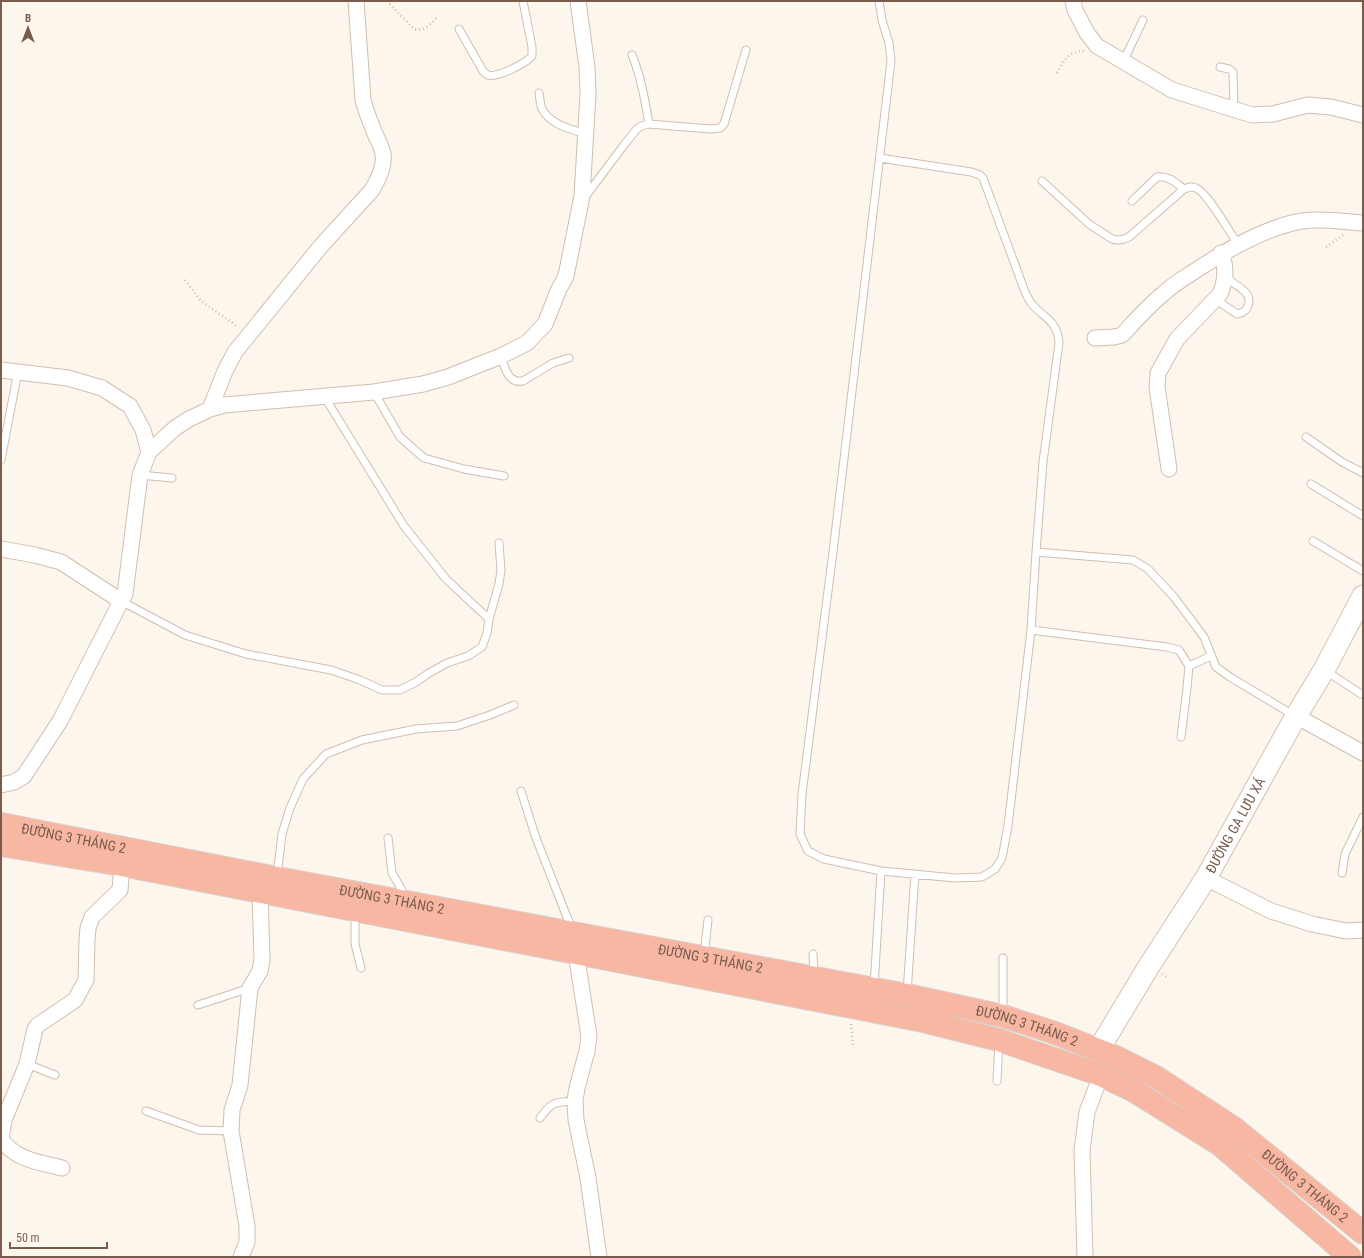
<svg xmlns="http://www.w3.org/2000/svg" width="1364" height="1258" font-family="'Roboto Condensed',sans-serif">
  <style>
    .lines { fill: none; stroke-linecap: round; stroke-linejoin: round }
    .lane-casing { stroke: #d1beb0; stroke-width: 9 }
    .street-casing { stroke: #d1beb0; stroke-width: 17 }
    .secondary-casing { stroke: #d6c0b0; stroke-width: 23 }
    .highway-casing { stroke: #dad1cd; stroke-width: 24 }
    .path { stroke: #d9b8a5; stroke-width: 2.5; stroke-dasharray: 1 3; stroke-linecap: butt }
    .lane { stroke: #fff; stroke-width: 7 }
    .street { stroke: #fff; stroke-width: 15 }
    .secondary { stroke: #fff; stroke-width: 21 }
    .highway { stroke: #f7b7a3; stroke-width: 22 }
    .labels { text-anchor: middle; dominant-baseline: central; stroke-width: 3; stroke-linejoin: round; paint-order: stroke }
    .street-label { font-size: 14px; fill: #7a5c4d; stroke: #fffaf3 }
  </style>
  <rect width="100%" height="100%" fill="#fdf6ec"/>
  <g class="lines">
    <defs>
      <path id="lane" d="M879,1L882,20L889,43L891,61L833,552L802,794L800,834L808,851L824,859L881,871L955,878L982,877L995,869L1002,858L1008,826L1031,630L1036,552L1133,560L1148,569L1174,597L1204,637L1216,667L1230,677L1295,716
        M459,29L483,71C485,73 486,74 488,75C498,78 526,63 532,56V47L523,1
        M632,55C641,77 645,100 649,124
        M1123,62L1143,20
        M1220,67L1229,69L1233,72L1234,110
        M539,93C540,98 540,104 542,109C551,125 570,129 586,134
        M880,158L971,172L980,175L983,178L1025,292C1027,296 1029,300 1031,303C1044,319 1057,319 1059,343L1043,462L1036,552
        M1042,181L1089,224L1112,239C1118,241 1123,240 1129,237L1184,189C1189,187 1192,186 1196,188C1207,192 1230,233 1238,244
        M585,197L624,145L636,130L641,126L649,124L710,129L720,128L724,124L746,50
        M1132,201L1157,177C1168,175 1176,183 1184,189
        M1215,299L1237,314C1250,312 1253,298 1243,290C1236,283 1231,285 1227,274
        M501,356C505,368 508,384 523,381L553,363L569,358
        M374,392L400,437L424,458L464,469L504,476
        M324,396L404,526L446,579L489,619
        M1306,437L1342,462L1363,473
        M1,460L18,371
        M140,475L172,478
        M1311,484L1363,516
        M1313,541L1363,571
        M121,601L185,635L246,654L331,670L360,680L382,690H400L416,682L429,673L447,663L468,656L482,647L487,633L489,619L499,584L501,570L499,543
        M1031,630L1167,647L1179,650L1189,666L1187,688L1181,737
        M1189,666L1211,656
        M1326,671L1361,694
        M521,791L536,838L572,930
        M388,838L392,873L406,897
        M1342,873L1345,854L1363,817
        M277,875L282,834L290,808L303,779L326,754L362,740L416,729L457,726L490,715L514,705
        M355,912V944L361,968
        M813,954L814,974
        M704,956L708,920
        M1003,958V1014
        M874,987L881,871
        M907,993L915,874
        M198,1005L250,988
        M27,1064L55,1075
        M997,1081L999,1042
        M146,1111L199,1130L231,1131
        M540,1118C552,1101 556,1102 575,1101"/>
      <path id="street" d="M1073,1L1075,10L1087,33L1097,46L1172,90L1252,115L1273,114L1308,105L1331,107L1363,115
        M1095,338L1114,337L1122,335C1135,321 1148,306 1163,294C1172,285 1184,278 1195,271C1225,251 1266,227 1302,221C1322,218 1343,222 1363,223
        M1,370L68,378L102,388L130,406L143,430L149,452
        M210,409L225,371L235,352L321,246L372,190C378,180 385,166 383,154C382,148 379,142 376,136C371,124 366,112 363,100L356,1
        M1169,469L1157,387L1158,373L1177,339L1220,294C1226,280 1227,267 1221,253
        M1,549L35,555L61,562L121,601
        M1296,716L1363,753
        M1,785L14,782L24,776L60,721L117,609L125,594L140,475L149,452L175,428L189,419L210,409L224,405L374,392L423,384L448,377L501,356L527,343L545,324L559,289L566,276L582,196L588,94L587,67L578,1
        M1206,878L1271,911L1312,924L1346,931L1363,930
        M576,953L589,1036L587,1051L577,1088L575,1101L576,1120L588,1178L599,1257
        M62,1168C39,1162 15,1160 1,1139L4,1120L27,1064L35,1029L38,1025L75,1000L86,980L87,940L88,928L92,917L120,890L122,865
        M241,1257L247,1242V1226L231,1131L232,1110L240,1085L250,988L260,971L262,960L260,892
        M1085,1257L1082,1150L1087,1112L1101,1075"/>
      <g id="secondary">
        <path id="s1" d="M1099,1049L1149,966L1206,878L1296,716L1324,670L1363,596"/>
      </g>
      <g id="highway">
        <path id="s2" d="M1,824L277,878L907,995L1003,1016L1055,1033L1116,1057L1156,1077L1234,1128L1363,1233"/>
        <path d="M1,845L122,865L576,953L923,1021L999,1040L1101,1075L1134,1091L1219,1144L1350,1257"/>
      </g>
    </defs>
    <use href="#lane" class="lane-casing"/>
    <use href="#street" class="street-casing"/>
    <use href="#secondary" class="secondary-casing"/>
    <use href="#highway" class="highway-casing"/>
    <path class="path" d="M387,1L414,29C424,32 430,24 438,17
      M1057,73C1064,61 1068,51 1084,51
      M1326,247L1343,235
      M185,280L201,301L238,327
      M1162,974L1167,977
      M851,1024L853,1045"/>
    <use href="#lane" class="lane"/>
    <use href="#street" class="street"/>
    <use href="#secondary" class="secondary"/>
    <use href="#highway" class="highway"/>
  </g>
  <g class="labels">
    <g class="street-label">
      <text stroke="none"><textPath href="#s1" startOffset="262">ĐƯỜNG GA LƯU XÁ</textPath></text>
      <text stroke="none"><textPath href="#s2" startOffset="74">ĐƯỜNG 3 THÁNG 2</textPath></text>
      <text stroke="none"><textPath href="#s2" startOffset="398">ĐƯỜNG 3 THÁNG 2</textPath></text>
      <text stroke="none"><textPath href="#s2" startOffset="722">ĐƯỜNG 3 THÁNG 2</textPath></text>
      <text stroke="none"><textPath href="#s2" startOffset="1046">ĐƯỜNG 3 THÁNG 2</textPath></text>
      <text stroke="none"><textPath href="#s2" startOffset="1370">ĐƯỜNG 3 THÁNG 2</textPath></text>
    </g>
  </g>
  <rect width="1364" height="1258" fill="none" stroke="#7a5c4d" stroke-width="4"/>
  <g transform="translate(28 28)" stroke="#fffaf3" stroke-width="3" paint-order="stroke">
  <path d="M0-3L7 15L0 10L-7 15Z" fill="#7a5c4d"/>
  <text y="-6" font-size="11" font-weight="bold" text-anchor="middle" fill="#7a5c4d">B</text>
  </g>
  <path d="M10 1242v6h97v-6" fill="none" stroke="#7a5c4d" stroke-width="2"/>
  <text x="16" y="1242" font-size="12" fill="#7a5c4d" stroke="#fffaf3" stroke-width="3" paint-order="stroke">50 m</text>
</svg>
